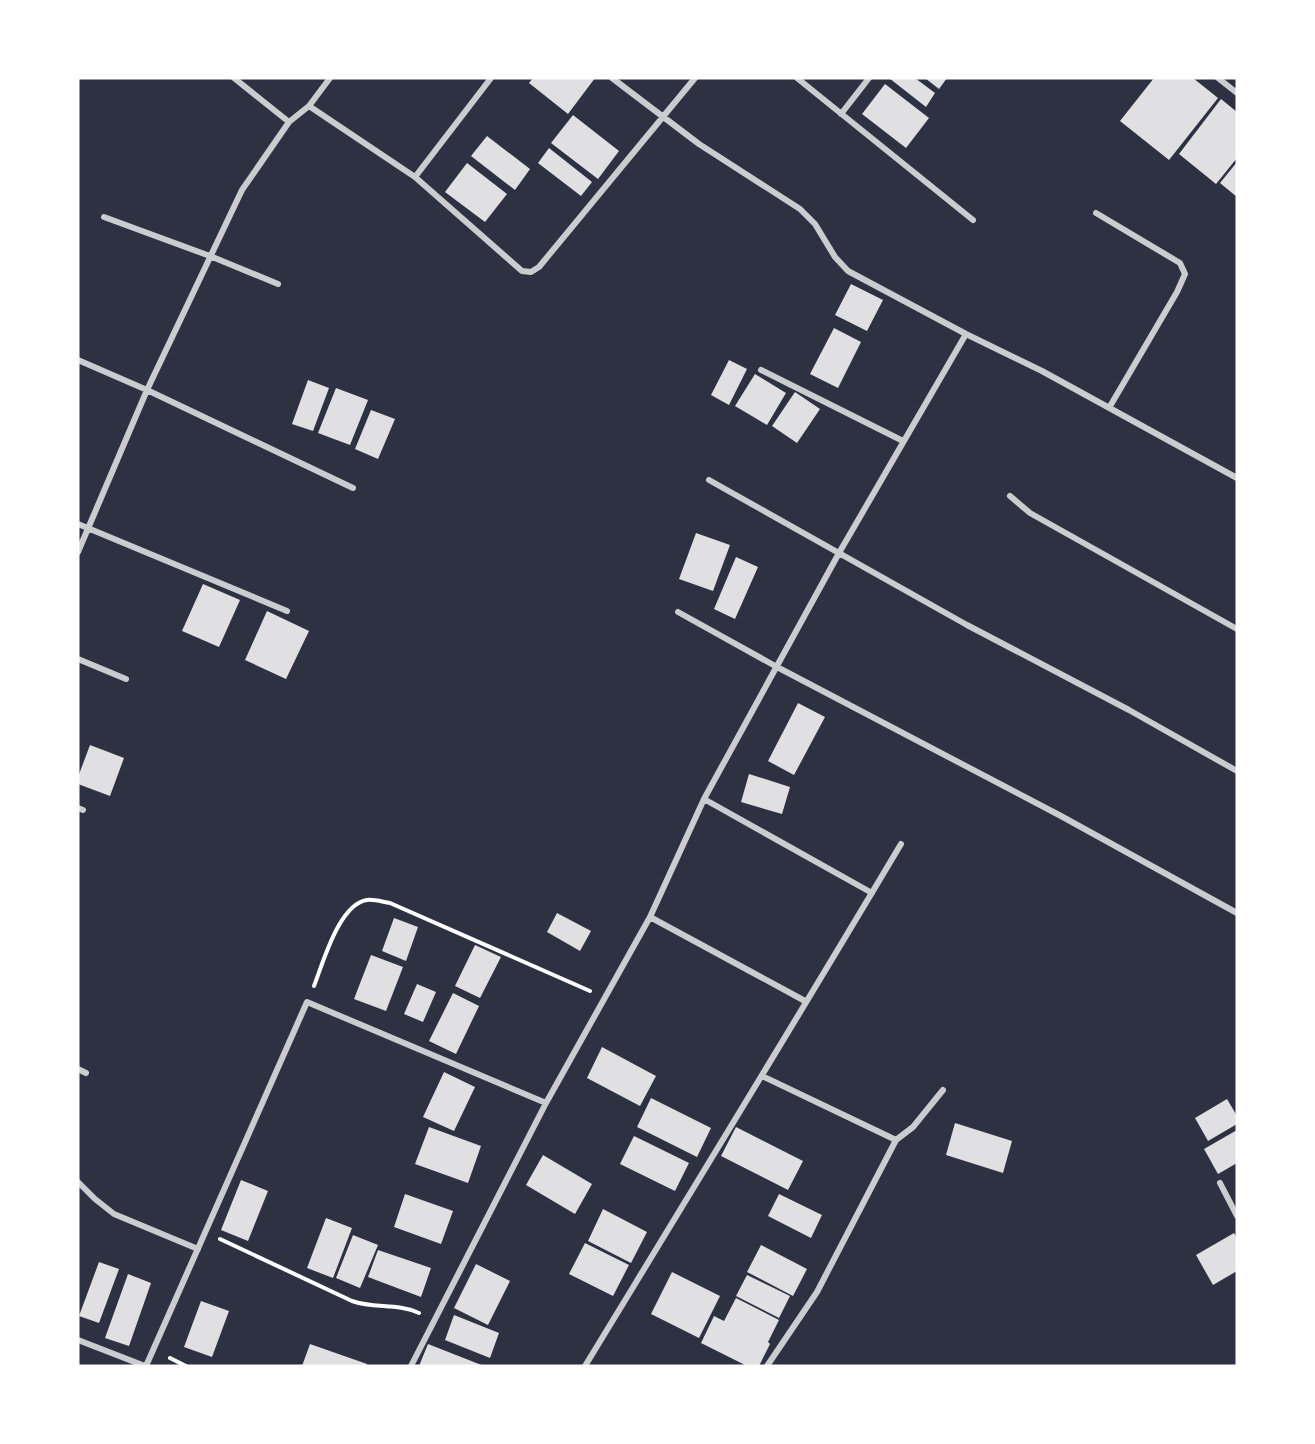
<svg xmlns="http://www.w3.org/2000/svg" width="1315" height="1444" font-family="Bitter,serif">
  <style>
    .building { fill: #e0e0e3 }
    .lines { fill: none; stroke-linecap: round; stroke-linejoin: round }
    .path { stroke: #fff; stroke-width: 4 }
    .minor { stroke: #caccd0; stroke-width: 6 }
  </style>
  <rect width="100%" height="100%" fill="#2d3142"/>
  <path class="building" d="M533,78H595L568,114L529,83Z
    M889,78H915L935,93L926,107Z
    M925,78H947L939,89Z
    M1154,78H1193L1218,98L1169,160L1120,121Z
    M885,84L929,118L906,148L862,114Z
    M1221,99L1237,112V158L1216,184L1179,154Z
    M573,115L619,151L598,179L551,143Z
    M487,136L530,169L515,190L471,156Z
    M549,148L592,182L581,196L538,163Z
    M1237,162V197L1220,183Z
    M467,163L507,194L485,222L445,192Z
    M851,284L883,300L867,331L835,315Z
    M834,328L861,342L838,388L810,374Z
    M729,360L747,369L729,405L711,395Z
    M755,374L786,393L767,425L735,406Z
    M308,380L329,388L313,431L292,424Z
    M336,388L368,400L350,445L318,433Z
    M795,392L820,409L797,443L772,426Z
    M371,410L395,419L378,459L355,449Z
    M696,533L730,545L713,591L679,579Z
    M736,557L758,567L735,619L714,609Z
    M203,584L240,600L219,647L182,631Z
    M267,611L309,631L286,679L245,660Z
    M798,703L825,717L794,775L768,761Z
    M90,745L124,758L110,796L78,784V777Z
    M749,774L790,787L782,814L741,802Z
    M557,913L591,931L580,951L547,932Z
    M394,918L418,927L406,961L382,951Z
    M475,945L501,957L480,998L455,986Z
    M371,955L403,967L386,1011L354,999Z
    M417,984L436,992L423,1022L404,1014Z
    M453,993L479,1006L456,1054L429,1041Z
    M602,1047L656,1076L640,1106L587,1078Z
    M444,1072L475,1087L454,1131L423,1117Z
    M651,1098L711,1128L697,1157L637,1127Z
    M1227,1099L1237,1116V1124L1208,1141L1195,1118Z
    M955,1123L1012,1141L1003,1173L946,1155Z
    M429,1127L481,1146L468,1183L415,1164Z
    M736,1127L803,1161L788,1190L721,1156Z
    M1237,1130V1163L1218,1174L1204,1149Z
    M634,1136L689,1163L675,1191L620,1164Z
    M543,1155L592,1184L575,1214L526,1185Z
    M241,1180L268,1191L248,1241L221,1230Z
    M405,1194L453,1211L441,1244L394,1227Z
    M779,1194L822,1215L811,1238L768,1216Z
    M603,1209L647,1232L631,1263L588,1241Z
    M326,1218L352,1228L333,1278L307,1268Z
    M1234,1233L1237,1238V1271L1213,1285L1196,1255Z
    M353,1235L378,1245L360,1288L336,1278Z
    M585,1243L629,1265L613,1296L569,1274Z
    M761,1245L807,1269L793,1296L747,1272Z
    M378,1250L431,1268L421,1297L368,1277Z
    M99,1262L119,1269L99,1323L79,1316Z
    M476,1264L510,1281L488,1325L454,1308Z
    M672,1272L720,1296L699,1338L651,1314Z
    M128,1274L151,1283L129,1346L105,1338Z
    M747,1275L790,1296L779,1318L736,1296Z
    M736,1298L779,1320L768,1342L770,1344L759,1366H747L701,1343L714,1316L724,1321Z
    M201,1301L229,1311L212,1357L184,1347Z
    M454,1315L499,1333L490,1358L445,1340Z
    M310,1344L367,1364L366,1366H302Z
    M428,1344L484,1366H419Z"/>
  <g class="lines">
    <path class="path" d="M314,986C323,963 339,904 367,900C374,899 383,902 390,903L590,991
      M220,1239L352,1301C374,1309 397,1303 419,1313
      M170,1358L186,1366"/>
    <path class="minor" d="M234,78L289,122
      M612,78L699,144L800,209L815,224L835,257L848,271L966,334L1042,371L1237,478
      M797,78L973,220
      M1218,78L1237,93
      M309,106L415,177L491,78
      M841,114L869,78
      M415,177L522,271L531,272L539,267L695,78
      M1096,213L1180,263L1185,274L1177,292L1109,408
      M104,217L210,256L278,284
      M78,360L147,390L353,488
      M761,370L903,441
      M709,480L967,625L1129,710L1237,771
      M1010,496L1030,513L1237,629
      M78,524L287,611
      M78,552L147,390L242,190L289,122L309,106L330,78
      M678,612L777,667L1061,816L1237,913
      M78,659L126,679
      M704,799L872,893
      M78,808L83,810
      M650,917L805,1001
      M78,1069L86,1073
      M762,1076L896,1140L913,1127L943,1090
      M78,1182L95,1199L114,1214L198,1249
      M1220,1183L1237,1216
      M78,1340L145,1366
      M146,1366L307,1002L546,1103
      M411,1366L546,1103L650,917L704,799L839,553L966,334
      M585,1366C691,1192 797,1019 901,844
      M767,1366L817,1292L896,1140"/>
  </g>
  <rect width="1315" height="1444" fill="none" stroke="#ffffff" stroke-width="159"/>
</svg>
